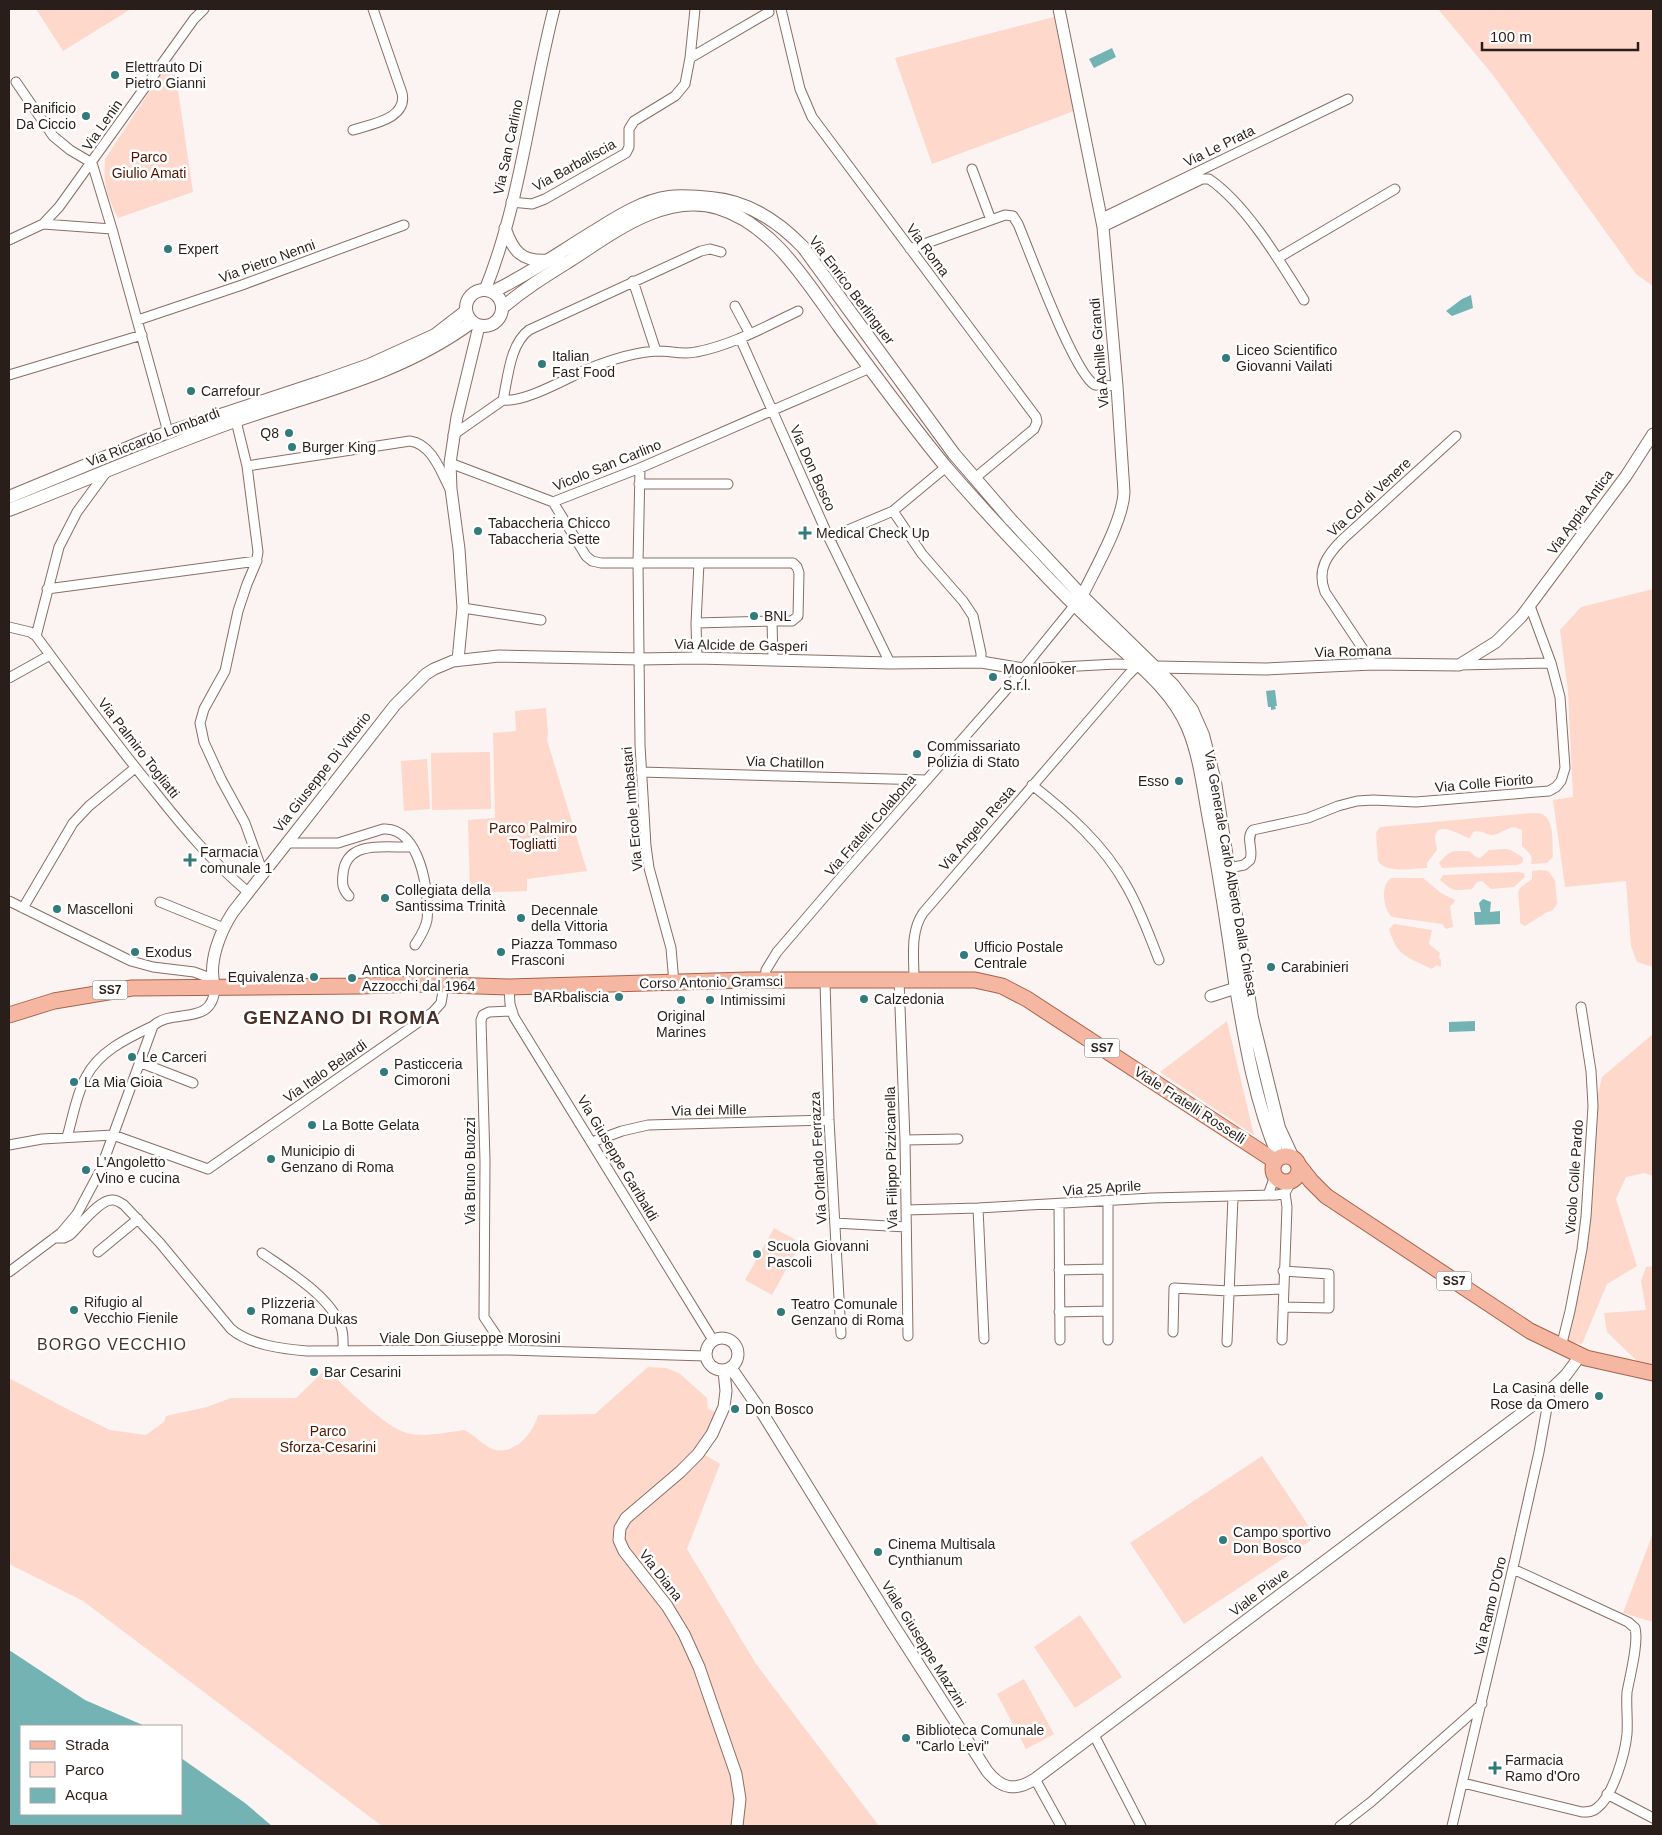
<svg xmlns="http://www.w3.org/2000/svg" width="1662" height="1835" font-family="Arial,sans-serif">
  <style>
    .green { fill: #fdd8cb }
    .water { fill: #74b3b3 }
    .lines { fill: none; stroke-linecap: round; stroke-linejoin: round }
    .minor-casing { stroke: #8a6e64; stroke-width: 11 }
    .tertiary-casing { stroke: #8a6e64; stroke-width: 13 }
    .secondary-casing { stroke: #8a6e64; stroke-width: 14 }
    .primary-casing { stroke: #a96249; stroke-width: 17 }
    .minor { stroke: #fff; stroke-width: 9 }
    .tertiary { stroke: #fff; stroke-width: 11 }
    .secondary { stroke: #fff; stroke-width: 12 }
    .primary { stroke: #f5b7a1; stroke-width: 15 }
    .poi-dot { fill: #317b7b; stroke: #fff; stroke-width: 2 }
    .labels { text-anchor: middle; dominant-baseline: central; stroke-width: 5; stroke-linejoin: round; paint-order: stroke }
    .shield { fill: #fff; stroke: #69625f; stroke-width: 1 }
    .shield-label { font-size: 12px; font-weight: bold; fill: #291e1a }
    .poi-label { font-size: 14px; fill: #291e1a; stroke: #fff; text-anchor: start }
    .street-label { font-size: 14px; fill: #291e1a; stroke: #fff }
    .park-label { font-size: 14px; fill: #4f1400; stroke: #fff }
    .quarter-label { font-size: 16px; letter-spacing: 1px; fill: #4a3128; stroke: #fff }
    .district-label { font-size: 19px; font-weight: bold; letter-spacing: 1px; fill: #4a3128; stroke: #fff }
  </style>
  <rect width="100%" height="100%" fill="#fbf4f2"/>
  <path class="green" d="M36,9H131L63,51Z
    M1438,9H1653V286L1636,274L1493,75Z
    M1054,17L1074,111L932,164L895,58Z
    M173,56L193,192L118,218C107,196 103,184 105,159Z
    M1653,589V967L1637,962L1631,946L1626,881L1565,887L1553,800L1573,797L1568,691L1560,630L1581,607Z
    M546,708L548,734L547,740L587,871L527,879V891L470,893L468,820L495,818L493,733L516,731L515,711Z
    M490,752L491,809L432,810L431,753Z
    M427,759L430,809L404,811L401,761Z
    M1531,813C1534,813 1539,813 1542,814C1555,820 1552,844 1553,856L1552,858L1547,863L1531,864C1534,855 1528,852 1522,846V830L1514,827C1507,828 1501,833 1494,835C1486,836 1483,829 1473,832L1470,838H1468C1459,834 1436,820 1435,838C1435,842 1437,846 1437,850L1427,863V868C1413,868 1386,874 1378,861L1376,833L1380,827Z
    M1506,849L1511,850L1522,857L1523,859L1522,863L1517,865L1442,868L1439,863C1451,850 1450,851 1469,851L1476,857L1480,858L1489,850Z
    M1541,870L1548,871L1555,880L1557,904L1552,911L1547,912L1525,926L1520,923C1521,916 1517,892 1519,890C1521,886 1528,882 1532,879V871Z
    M1518,872L1524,873L1525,877L1514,887L1491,889L1482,881L1477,882L1472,889C1453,891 1454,892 1440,880L1443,875Z
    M1391,878H1423L1441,893L1455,900L1453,904L1450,906L1453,927L1446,929L1442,924L1392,917C1383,908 1380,886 1391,878Z
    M1394,924L1432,930L1429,944L1440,953L1439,957L1441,960V967L1436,965L1432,969C1408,957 1397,957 1389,929Z
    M1227,1021L1254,1135L1160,1072Z
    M1653,1034V1176L1644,1173L1626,1177L1616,1199L1637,1266L1607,1284L1582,1344L1566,1342L1582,1280L1592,1204L1598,1094L1602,1077Z
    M774,1228L801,1243L772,1295L745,1280Z
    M1653,1266V1366L1637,1361L1607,1332L1604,1313L1646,1310L1641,1281L1646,1267Z
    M648,1367L666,1368L679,1373L707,1398L708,1409L716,1412L712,1424L696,1449L720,1464L687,1549L756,1664L879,1826H382L83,1601L9,1564V1378L71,1411L110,1430L146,1435L164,1422L166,1416L207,1407L231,1398H296L326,1369C345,1386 384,1427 407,1433C424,1438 447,1432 464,1430C474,1435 481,1443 490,1448C513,1458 533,1434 538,1415L595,1414Z
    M1262,1456L1316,1537L1184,1624L1130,1543Z
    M1653,1533V1622L1623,1613Z
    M1080,1615L1122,1677L1075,1708L1034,1647Z
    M1024,1679L1054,1734L1026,1749L997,1694Z"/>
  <path class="water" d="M1112,48L1116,57L1094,68L1089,59Z
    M1471,295L1473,308L1452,316L1446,311L1462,299Z
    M1275,690L1277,706H1275L1276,709L1271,710V707H1268L1266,691Z
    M1483,899L1491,902L1490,912L1500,911V924L1475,925L1474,912H1481L1479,903Z
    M1475,1021V1031L1449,1032V1022Z
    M9,1650L85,1700L145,1726H21V1814H181V1758L245,1803L272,1826H9Z"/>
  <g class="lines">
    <defs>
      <path id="minor" d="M781,9L800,89L812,117L1036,417L1037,422L1034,429L975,478
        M690,58L769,12
        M16,82L53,136L70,150L92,163L112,229
        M353,130C371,124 408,119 402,93L373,9
        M972,169L991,220
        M511,202L532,204L545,199L626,153L629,147V129L634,121L675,96L685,84L690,58L695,9
        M1102,218L1348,99
        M43,224L112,229L168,432
        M1103,227L1202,179H1209C1246,204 1281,263 1304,300
        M9,240L43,224L59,207L194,19L204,9
        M910,249L1005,215L1013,216L1018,224C1030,252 1074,374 1095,385L1117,386
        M1278,258L1395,189
        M633,281L656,351
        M735,306L750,334
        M138,320L242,285L404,225
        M740,338L829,538L890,663
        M9,375L142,335
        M503,400C525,403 567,378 588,369C610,360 634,352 658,351C671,351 683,355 696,352C730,346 767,326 798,311
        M503,400C508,377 510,344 529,330L701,251L710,249L721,252
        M236,421L247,466L258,552L256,563L247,584L238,611L225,671L204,709L200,723L204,742L221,779L245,823L263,873
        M453,435L503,400
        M450,463L553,502L640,468L870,368
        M247,466L410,441C432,444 441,472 450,489
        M640,468L638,563L640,745L646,846L649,868L671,948L674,983
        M639,484H728
        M553,502L586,556L592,561L601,563H793L797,567L799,573L798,616L792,621H772
        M893,511L922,554L963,601L973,616L981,653V662
        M829,538L893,511L946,467
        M47,589L257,561
        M1530,606L1551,663
        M463,608L541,620
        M696,623L699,563
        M9,627L30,632L36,636C74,687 112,739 152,788C182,826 211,861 248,892
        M36,636L59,547L77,512L107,471
        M697,658L696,623L772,621L773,660
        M1373,664L1325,592C1316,569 1328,554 1343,539L1456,436
        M1023,669L1116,664L1141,665
        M9,678L50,655
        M641,772L927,780
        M1032,785C1068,813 1104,845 1126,885C1140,909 1149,935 1159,960
        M286,843H338L383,829C420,826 430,894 427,920C425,930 420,937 415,945
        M1229,868L1244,865L1250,860C1254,850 1245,838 1253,830L1308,818L1338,806L1357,801L1373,800L1416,802L1549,791L1556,787L1561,781L1565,768L1560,697L1551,663L1459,665
        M349,896C342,889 342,883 343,874C346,839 386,848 411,847
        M9,901L131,961L153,967L194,972L213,979
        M160,902L224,928
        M23,908L73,823L89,806L135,768
        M914,979C914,957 910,932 923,913L1128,675L1138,665
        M765,980L766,970L777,952L844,874L1005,691L1074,606
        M899,980L905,1140L908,1336
        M825,981L829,1120L841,1334
        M509,987L510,1004L514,1017L713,1340
        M139,1062L193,1083
        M67,1137C73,1117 76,1095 86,1077C99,1051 128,1038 153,1026
        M905,1140L958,1139
        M592,1142L622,1131L648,1125L829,1120
        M9,1145L42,1139L113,1135L208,1169L433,1012L441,1003L444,985
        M1268,1195L1275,1176
        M1059,1204L1060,1340
        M978,1208L984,1339
        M906,1210L978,1208L1152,1198L1277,1195L1285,1193L1292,1180
        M835,1223L906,1227
        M54,1238H64L70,1235C79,1227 100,1198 113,1200C117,1200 121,1203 124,1205L160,1243L231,1329C250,1345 283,1349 307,1351L506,1350L705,1356
        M98,1252L138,1219
        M262,1253C288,1271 331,1297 341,1327C344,1335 343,1343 343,1351
        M1059,1270L1108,1269
        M9,1272L61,1233L77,1214L100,1171L153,1026C173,1007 213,1028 215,987
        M1283,1307L1329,1308V1274L1283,1271
        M1059,1312L1108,1311
        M1173,1332L1174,1288L1229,1291L1283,1289
        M1108,1340V1201
        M1282,1340L1287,1207L1285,1193
        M1227,1342L1233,1197
        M1561,1347L1570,1311L1582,1249L1586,1217L1593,1106L1591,1071L1581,1007
        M506,1350L484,1317L485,1161L481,1020L483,1015L489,1012L512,1011
        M1094,1735L1141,1826
        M1035,1779L1061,1826
        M1463,1783L1582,1812C1588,1812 1593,1812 1597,1808C1613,1796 1625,1754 1627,1734C1628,1720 1626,1706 1627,1692C1630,1676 1639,1642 1635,1628L1628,1622L1513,1569
        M1607,1794L1653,1818
        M1340,1826L1371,1802L1482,1704
        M1452,1826L1515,1559L1539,1452L1550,1391"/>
      <path id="tertiary" d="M1059,9L1103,227L1117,386L1124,492C1123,521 1095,569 1082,596L1077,603
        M505,228C513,251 521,262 548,260
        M485,290C521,201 530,102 554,9
        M458,660L463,608L459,549L451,489L450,463L457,417L479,326
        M1155,667L1266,669L1373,664L1459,665L1496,642L1521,617L1626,476L1653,434
        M215,987C207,964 220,932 233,912L395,705L426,674L434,669L453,661L499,656L640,659L697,658L890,663L981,662L1023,669
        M1211,996L1236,988
        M706 1354a16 16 0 1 1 32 0a16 16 0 1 1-32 0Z
        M731,1368L761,1411L892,1623L987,1771C1002,1790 1016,1791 1035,1779L1542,1398L1566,1375L1580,1356
        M724,1371L726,1391L724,1407L712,1434L698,1454L680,1472L626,1518L620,1528L619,1540L624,1551L667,1606L684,1634L699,1667L736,1774L740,1799L737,1826"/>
      <path id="secondary" d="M466 308a18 18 0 1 1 36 0a18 18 0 1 1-36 0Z
        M492,292C528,275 560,252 593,232C617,217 641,201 669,197C683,195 697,197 711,198C747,201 778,221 803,247L954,454L1011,520L1082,596L1173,685L1192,710L1203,735L1215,782L1252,1018L1279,1128L1292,1156
        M502,308C524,289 547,275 571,260C613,233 665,192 718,208C774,225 807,283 840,328C875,375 909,422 946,467C974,499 1002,530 1031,560C1055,586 1079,610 1105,634C1135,662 1172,689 1188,728C1201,759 1204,796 1211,830C1220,880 1228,931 1235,982C1245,1041 1255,1102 1279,1158
        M9,497L154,437L321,382L369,365L435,335L466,311
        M9,510C84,481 159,448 235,421C318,392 400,375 472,322"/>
      <path id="primary" d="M9,1015L54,1001L132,988L361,986L416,984L509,987L748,980H975L1002,986L1027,999L1275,1161
        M1273 1169a13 13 0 1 1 26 0a13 13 0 1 1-26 0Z
        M1300,1167L1311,1181L1326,1196L1530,1331L1586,1358L1653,1373"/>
    </defs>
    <use href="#minor" class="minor-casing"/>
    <use href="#tertiary" class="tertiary-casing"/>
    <use href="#secondary" class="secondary-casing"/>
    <use href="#primary" class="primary-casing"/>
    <use href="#minor" class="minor"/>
    <use href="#tertiary" class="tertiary"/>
    <use href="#secondary" class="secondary"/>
    <use href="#primary" class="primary"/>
  </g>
  <g class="poi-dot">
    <circle cx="115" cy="75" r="5"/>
    <circle cx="86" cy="116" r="5"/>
    <circle cx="168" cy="249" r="5"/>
    <circle cx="1226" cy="358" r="5"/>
    <circle cx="542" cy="364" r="5"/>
    <circle cx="191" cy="391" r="5"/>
    <circle cx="289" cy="433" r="5"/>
    <circle cx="292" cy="447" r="5"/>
    <circle cx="478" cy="531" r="5"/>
    <path d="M802.5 525.5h5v5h5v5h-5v5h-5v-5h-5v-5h5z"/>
    <circle cx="754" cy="616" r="5"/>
    <circle cx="993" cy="677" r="5"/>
    <circle cx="917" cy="754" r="5"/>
    <circle cx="1179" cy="781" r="5"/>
    <path d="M187.5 852.5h5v5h5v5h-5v5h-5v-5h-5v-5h5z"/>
    <circle cx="385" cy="898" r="5"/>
    <circle cx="57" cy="909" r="5"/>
    <circle cx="521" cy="918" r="5"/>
    <circle cx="135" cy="952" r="5"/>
    <circle cx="501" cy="952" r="5"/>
    <circle cx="964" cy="955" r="5"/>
    <circle cx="1271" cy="967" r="5"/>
    <circle cx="314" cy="977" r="5"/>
    <circle cx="352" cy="978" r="5"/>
    <circle cx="619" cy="997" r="5"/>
    <circle cx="864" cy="999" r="5"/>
    <circle cx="681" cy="1000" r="5"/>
    <circle cx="710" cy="1000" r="5"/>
    <circle cx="132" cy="1057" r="5"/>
    <circle cx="384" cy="1072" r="5"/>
    <circle cx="74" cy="1082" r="5"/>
    <circle cx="312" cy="1125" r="5"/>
    <circle cx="271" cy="1159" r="5"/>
    <circle cx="86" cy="1170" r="5"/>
    <circle cx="757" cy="1254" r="5"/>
    <circle cx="74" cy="1310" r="5"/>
    <circle cx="251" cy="1311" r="5"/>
    <circle cx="781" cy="1312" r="5"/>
    <circle cx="314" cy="1372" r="5"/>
    <circle cx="1599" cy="1396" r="5"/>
    <circle cx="735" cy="1409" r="5"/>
    <circle cx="1223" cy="1540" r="5"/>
    <circle cx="878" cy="1552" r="5"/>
    <circle cx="906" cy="1738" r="5"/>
    <path d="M1492.5 1760.5h5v5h5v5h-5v5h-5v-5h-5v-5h5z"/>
  </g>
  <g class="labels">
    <g class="shield">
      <rect x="92.5" y="980.5" width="35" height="19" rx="4"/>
      <rect x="1084.5" y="1038.5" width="35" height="19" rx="4"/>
      <rect x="1436.5" y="1271.5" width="35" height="19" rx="4"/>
    </g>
    <g class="shield-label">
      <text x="110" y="990">SS7</text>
      <text x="1102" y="1048">SS7</text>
      <text x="1454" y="1281">SS7</text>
    </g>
    <g class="poi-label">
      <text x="125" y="67">Elettrauto Di<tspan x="125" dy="16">Pietro Gianni</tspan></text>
      <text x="76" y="108" text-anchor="end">Panificio<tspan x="76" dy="16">Da Ciccio</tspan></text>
      <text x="178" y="249">Expert</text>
      <text x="1236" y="350">Liceo Scientifico<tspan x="1236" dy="16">Giovanni Vailati</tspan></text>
      <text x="552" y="356">Italian<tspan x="552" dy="16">Fast Food</tspan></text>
      <text x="201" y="391">Carrefour</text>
      <text x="279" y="433" text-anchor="end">Q8</text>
      <text x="302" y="447">Burger King</text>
      <text x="488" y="523">Tabaccheria Chicco<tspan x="488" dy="16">Tabaccheria Sette</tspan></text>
      <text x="816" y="533">Medical Check Up</text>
      <text x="764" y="616">BNL</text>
      <text x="1003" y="669">Moonlooker<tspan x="1003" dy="16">S.r.l.</tspan></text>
      <text x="927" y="746">Commissariato<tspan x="927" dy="16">Polizia di Stato</tspan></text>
      <text x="1169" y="781" text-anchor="end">Esso</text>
      <text x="200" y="852">Farmacia<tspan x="200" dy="16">comunale 1</tspan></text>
      <text x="395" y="890">Collegiata della<tspan x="395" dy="16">Santissima Trinità</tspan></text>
      <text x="67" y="909">Mascelloni</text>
      <text x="531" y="910">Decennale<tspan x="531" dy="16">della Vittoria</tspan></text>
      <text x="511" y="944">Piazza Tommaso<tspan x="511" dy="16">Frasconi</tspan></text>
      <text x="974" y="947">Ufficio Postale<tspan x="974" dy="16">Centrale</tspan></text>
      <text x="145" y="952">Exodus</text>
      <text x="1281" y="967">Carabinieri</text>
      <text x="362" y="970">Antica Norcineria<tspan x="362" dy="16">Azzocchi dal 1964</tspan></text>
      <text x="304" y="977" text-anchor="end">Equivalenza</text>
      <text x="609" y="997" text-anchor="end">BARbaliscia</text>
      <text x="874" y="999">Calzedonia</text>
      <text x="720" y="1000">Intimissimi</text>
      <text x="681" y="1016" text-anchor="middle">Original<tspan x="681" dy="16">Marines</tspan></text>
      <text x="142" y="1057">Le Carceri</text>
      <text x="394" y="1064">Pasticceria<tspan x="394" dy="16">Cimoroni</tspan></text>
      <text x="84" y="1082">La Mia Gioia</text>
      <text x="322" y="1125">La Botte Gelata</text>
      <text x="281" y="1151">Municipio di<tspan x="281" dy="16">Genzano di Roma</tspan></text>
      <text x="96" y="1162">L'Angoletto<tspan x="96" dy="16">Vino e cucina</tspan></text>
      <text x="767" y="1246">Scuola Giovanni<tspan x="767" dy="16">Pascoli</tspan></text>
      <text x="84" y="1302">Rifugio al<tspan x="84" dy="16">Vecchio Fienile</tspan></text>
      <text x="261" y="1303">PIizzeria<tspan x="261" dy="16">Romana Dukas</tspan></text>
      <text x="791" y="1304">Teatro Comunale<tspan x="791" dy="16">Genzano di Roma</tspan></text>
      <text x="324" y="1372">Bar Cesarini</text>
      <text x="1589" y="1388" text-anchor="end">La Casina delle<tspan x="1589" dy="16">Rose da Omero</tspan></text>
      <text x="745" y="1409">Don Bosco</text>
      <text x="1233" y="1532">Campo sportivo<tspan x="1233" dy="16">Don Bosco</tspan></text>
      <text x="888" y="1544">Cinema Multisala<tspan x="888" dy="16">Cynthianum</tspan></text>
      <text x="916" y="1730">Biblioteca Comunale<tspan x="916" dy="16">"Carlo Levi"</tspan></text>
      <text x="1505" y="1760">Farmacia<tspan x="1505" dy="16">Ramo d'Oro</tspan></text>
    </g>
    <g class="street-label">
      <text transform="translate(102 125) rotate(-55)">Via Lenin</text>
      <text transform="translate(1219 146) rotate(-26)">Via Le Prata</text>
      <text transform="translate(508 147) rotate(-78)">Via San Carlino</text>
      <text transform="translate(574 165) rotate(-29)">Via Barbaliscia</text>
      <text transform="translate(928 250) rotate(53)">Via Roma</text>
      <text transform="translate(267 261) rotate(-20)">Via Pietro Nenni</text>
      <text transform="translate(852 290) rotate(53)">Via Enrico Berlinguer</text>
      <text transform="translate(1099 353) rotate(-95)">Via Achille Grandi</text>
      <text transform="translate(153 437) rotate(-21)">Via Riccardo Lombardi</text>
      <text transform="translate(607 465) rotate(-22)">Vicolo San Carlino</text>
      <text transform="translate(813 468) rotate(66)">Via Don Bosco</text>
      <text transform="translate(1369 497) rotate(-43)">Via Col di Venere</text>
      <text transform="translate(1580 512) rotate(-54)">Via Appia Antica</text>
      <text transform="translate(741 645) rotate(1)">Via Alcide de Gasperi</text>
      <text transform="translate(1353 651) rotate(-2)">Via Romana</text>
      <text transform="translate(139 748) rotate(52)">Via Palmiro Togliatti</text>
      <text transform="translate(785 762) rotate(2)">Via Chatillon</text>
      <text transform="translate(322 772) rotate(-52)">Via Giuseppe Di Vittorio</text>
      <text transform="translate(1484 783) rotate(-5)">Via Colle Fiorito</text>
      <text transform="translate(632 809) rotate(-95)">Via Ercole Imbastari</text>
      <text transform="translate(870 825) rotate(-49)">Via Fratelli Colabona</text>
      <text transform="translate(977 828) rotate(-49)">Via Angelo Resta</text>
      <text transform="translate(1231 873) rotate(80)">Via Generale Carlo Alberto Dalla Chiesa</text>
      <text transform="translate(711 982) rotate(-1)">Corso Antonio Gramsci</text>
      <text transform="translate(325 1071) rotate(-35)">Via Italo Belardi</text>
      <text transform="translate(1190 1105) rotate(33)">Viale Fratelli Rosselli</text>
      <text transform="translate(709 1110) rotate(-1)">Via dei Mille</text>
      <text transform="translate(618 1158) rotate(59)">Via Giuseppe Garibaldi</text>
      <text transform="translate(818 1158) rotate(-93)">Via Orlando Ferrazza</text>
      <text transform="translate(891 1158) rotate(-91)">Via Filippo Pizzicanella</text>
      <text transform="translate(470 1171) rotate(-90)">Via Bruno Buozzi</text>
      <text transform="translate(1574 1177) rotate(-86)">Vicolo Colle Pardo</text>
      <text transform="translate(1102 1188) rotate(-4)">Via 25 Aprile</text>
      <text x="470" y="1338">Viale Don Giuseppe Morosini</text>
      <text transform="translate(661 1575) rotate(52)">Via Diana</text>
      <text transform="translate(1259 1592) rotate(-37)">Viale Piave</text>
      <text transform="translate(1490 1606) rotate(-77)">Via Ramo D'Oro</text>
      <text transform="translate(924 1644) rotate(58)">Viale Giuseppe Mazzini</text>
    </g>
    <g class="park-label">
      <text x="149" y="157">Parco<tspan x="149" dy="16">Giulio Amati</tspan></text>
      <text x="533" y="828">Parco Palmiro<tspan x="533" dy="16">Togliatti</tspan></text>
      <text x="328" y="1431">Parco<tspan x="328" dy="16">Sforza-Cesarini</tspan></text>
    </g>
    <g class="quarter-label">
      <text x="112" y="1344">BORGO VECCHIO</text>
    </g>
    <g class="district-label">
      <text x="342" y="1017">GENZANO DI ROMA</text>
    </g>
  </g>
  <rect width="1662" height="1835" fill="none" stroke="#291e1a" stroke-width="20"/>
  <rect x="20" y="1725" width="162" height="90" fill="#ffffff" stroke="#a9a5a3"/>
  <rect x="30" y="1741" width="25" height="8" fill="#f5b7a1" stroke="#a9a5a3"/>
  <text x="65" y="1750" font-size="15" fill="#291e1a">Strada</text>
  <rect x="30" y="1762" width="25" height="15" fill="#fdd8cb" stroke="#a9a5a3"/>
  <text x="65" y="1775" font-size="15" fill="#291e1a">Parco</text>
  <rect x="30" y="1788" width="25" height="15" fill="#74b3b3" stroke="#a9a5a3"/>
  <text x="65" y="1800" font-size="15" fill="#291e1a">Acqua</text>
  <path d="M1482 42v8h156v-8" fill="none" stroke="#291e1a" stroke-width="2.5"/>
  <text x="1490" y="42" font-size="15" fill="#291e1a" stroke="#ffffff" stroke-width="4" paint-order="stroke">100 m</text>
</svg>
